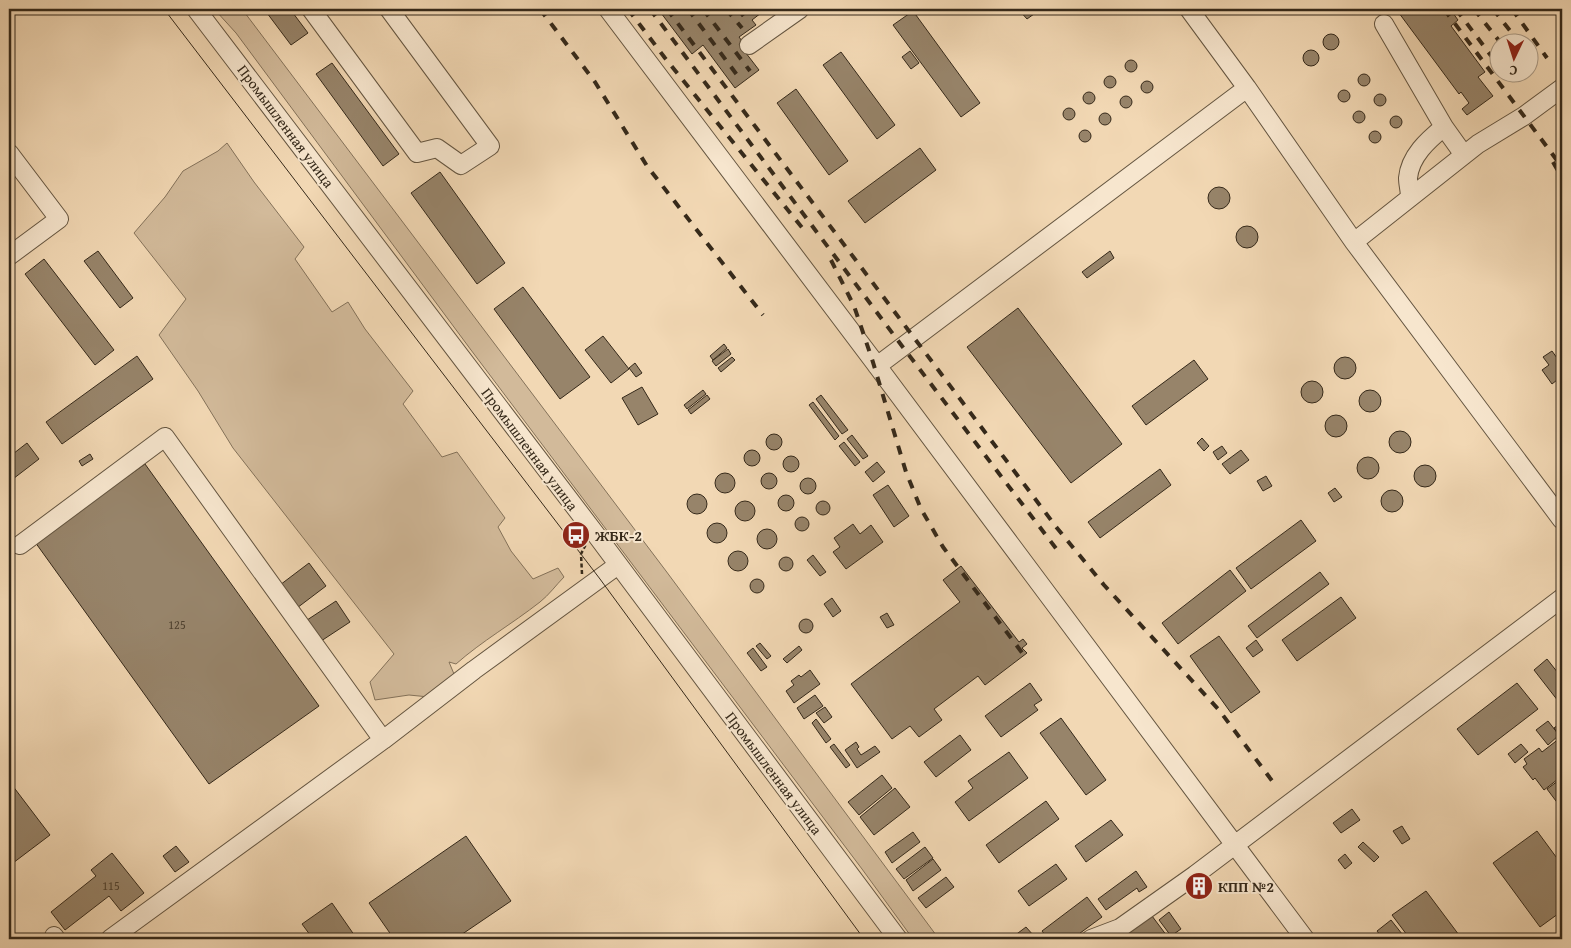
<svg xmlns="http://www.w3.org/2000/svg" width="1571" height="948" font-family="'Gentium Book Plus',serif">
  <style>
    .green { fill: #d2ba9a; stroke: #84725a }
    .building { fill: #97846a; stroke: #35291a }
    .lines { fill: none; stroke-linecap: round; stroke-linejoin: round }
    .minor-casing { stroke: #645540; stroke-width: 20 }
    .path { stroke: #35291a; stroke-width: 2.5; stroke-dasharray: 4 2.5; stroke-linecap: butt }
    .minor { stroke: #f7e6ce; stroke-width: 18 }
    .tram { stroke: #35291a; stroke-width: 1 }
    .rail { stroke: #35291a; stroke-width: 4; stroke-dasharray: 9 9; stroke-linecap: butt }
    .labels { text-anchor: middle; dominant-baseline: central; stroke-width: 4; stroke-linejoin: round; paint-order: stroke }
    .number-label { font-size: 12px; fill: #4e402e }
    .street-label { font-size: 15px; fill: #35291a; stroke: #f7e6ce }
    .poi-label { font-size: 15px; font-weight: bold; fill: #35291a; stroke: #f7e6ce; text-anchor: start }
  </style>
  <rect width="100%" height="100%" fill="#f2d8b4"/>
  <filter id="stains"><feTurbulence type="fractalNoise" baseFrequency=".004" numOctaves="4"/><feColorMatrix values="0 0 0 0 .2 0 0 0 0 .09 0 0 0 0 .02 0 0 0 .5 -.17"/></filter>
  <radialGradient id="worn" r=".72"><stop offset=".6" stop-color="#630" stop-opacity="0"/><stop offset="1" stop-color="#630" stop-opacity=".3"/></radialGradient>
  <path class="green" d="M216,9H242L666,571L939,939H913L862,869L471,350L236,33L216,11Z
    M227,143L254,182L304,247L295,259L332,312L348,302L365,329L413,391L403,404L442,457L457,452L505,518L498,527L511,551L533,579L558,568L564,577C556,585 549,595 540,602C512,624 482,641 456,664L449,662L454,674L429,697L409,695L375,700L370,682L394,654L233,448L198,391L159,335L186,299L134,233L165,197L183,171L218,151Z"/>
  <path class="building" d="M264,9H290L308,33L291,45Z
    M658,9H768L763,15L761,13L752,20L756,25L739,37L742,41L739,44L759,70L735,88L703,45L692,54Z
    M1020,9H1041L1027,19L1019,10Z
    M1396,9H1450L1458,20L1451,26L1485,72L1478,77L1493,96L1467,115L1462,109L1469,103L1461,92L1459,94Z
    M913,11L980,103L961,117L893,25Z
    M1323 42a8 8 0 1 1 16 0a8 8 0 1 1-16 0Z
    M1303 58a8 8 0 1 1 16 0a8 8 0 1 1-16 0Z
    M910,51L919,63L911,69L902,57Z
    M841,52L895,125L877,139L823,65Z
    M1125 66a6 6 0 1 1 12 0a6 6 0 1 1-12 0Z
    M332,63L399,154L383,166L316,74Z
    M1358 80a6 6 0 1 1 12 0a6 6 0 1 1-12 0Z
    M1104 82a6 6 0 1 1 12 0a6 6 0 1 1-12 0Z
    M1141 87a6 6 0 1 1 12 0a6 6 0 1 1-12 0Z
    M796,89L848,161L829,175L777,103Z
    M1338 96a6 6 0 1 1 12 0a6 6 0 1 1-12 0Z
    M1083 98a6 6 0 1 1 12 0a6 6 0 1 1-12 0Z
    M1374 100a6 6 0 1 1 12 0a6 6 0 1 1-12 0Z
    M1120 102a6 6 0 1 1 12 0a6 6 0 1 1-12 0Z
    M1063 114a6 6 0 1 1 12 0a6 6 0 1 1-12 0Z
    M1353 117a6 6 0 1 1 12 0a6 6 0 1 1-12 0Z
    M1099 119a6 6 0 1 1 12 0a6 6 0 1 1-12 0Z
    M1390 122a6 6 0 1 1 12 0a6 6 0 1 1-12 0Z
    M1079 136a6 6 0 1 1 12 0a6 6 0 1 1-12 0Z
    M1369 137a6 6 0 1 1 12 0a6 6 0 1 1-12 0Z
    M920,148L936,170L865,223L848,201Z
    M440,172L505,263L477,284L411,193Z
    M1208 198a11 11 0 1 1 22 0a11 11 0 1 1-22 0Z
    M1236 237a11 11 0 1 1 22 0a11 11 0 1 1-22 0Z
    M98,251L133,298L120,308L84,261Z
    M1110,251L1114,258L1087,278L1082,272Z
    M44,259L114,350L95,365L25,274Z
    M523,287L590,377L560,399L494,309Z
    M1018,308L1122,444L1071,483L967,347Z
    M603,336L629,369L611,383L585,350Z
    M724,344L727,348L713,360L710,356Z
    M728,349L731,354L716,366L712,361Z
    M1552,351L1562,365V376L1552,384L1542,370L1549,365L1543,357Z
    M137,356L153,379L62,444L46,422Z
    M732,357L735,360L721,372L718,368Z
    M1334 368a11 11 0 1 1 22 0a11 11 0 1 1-22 0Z
    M1194,360L1208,379L1146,425L1132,406Z
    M635,363L642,373L636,377L629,368Z
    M1301 392a11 11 0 1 1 22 0a11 11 0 1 1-22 0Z
    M642,387L658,414L638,425L622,398Z
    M703,390L706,394L687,409L684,405Z
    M1359 401a11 11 0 1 1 22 0a11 11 0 1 1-22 0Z
    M707,395L710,399L691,414L688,410Z
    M821,395L848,430L842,434L816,399Z
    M813,402L839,436L835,440L809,405Z
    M1325 426a11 11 0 1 1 22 0a11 11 0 1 1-22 0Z
    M1389 442a11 11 0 1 1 22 0a11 11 0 1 1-22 0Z
    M766 442a8 8 0 1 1 16 0a8 8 0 1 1-16 0Z
    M852,435L868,456L863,459L847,439Z
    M1202,438L1209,446L1204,451L1197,443Z
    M844,442L860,462L855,466L839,446Z
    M27,443L39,459L9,482V457Z
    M1222,446L1227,453L1218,460L1213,452Z
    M744 458a8 8 0 1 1 16 0a8 8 0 1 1-16 0Z
    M1241,450L1249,460L1230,474L1222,464Z
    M90,454L93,459L82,466L79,461Z
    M783 464a8 8 0 1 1 16 0a8 8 0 1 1-16 0Z
    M1357 468a11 11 0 1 1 22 0a11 11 0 1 1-22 0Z
    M877,462L885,472L873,482L865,472Z
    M145,464L319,706L209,784L35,542Z
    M1414 476a11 11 0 1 1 22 0a11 11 0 1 1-22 0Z
    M1160,469L1171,485L1100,538L1088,522Z
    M761 481a8 8 0 1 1 16 0a8 8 0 1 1-16 0Z
    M715 483a10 10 0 1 1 20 0a10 10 0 1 1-20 0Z
    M1266,476L1272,486L1263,491L1257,481Z
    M800 486a8 8 0 1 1 16 0a8 8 0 1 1-16 0Z
    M888,485L909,516L894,527L873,495Z
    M1335,488L1342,497L1334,502L1328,493Z
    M1381 501a11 11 0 1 1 22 0a11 11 0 1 1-22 0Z
    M687 504a10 10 0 1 1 20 0a10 10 0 1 1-20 0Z
    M778 503a8 8 0 1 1 16 0a8 8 0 1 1-16 0Z
    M735 511a10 10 0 1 1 20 0a10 10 0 1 1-20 0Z
    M816 508a7 7 0 1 1 14 0a7 7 0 1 1-14 0Z
    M795 524a7 7 0 1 1 14 0a7 7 0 1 1-14 0Z
    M1301,520L1316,541L1251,589L1236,568Z
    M707 533a10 10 0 1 1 20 0a10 10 0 1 1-20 0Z
    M853,524L860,534L871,525L883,542L846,569L833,552L840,547L834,538Z
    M757 539a10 10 0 1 1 20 0a10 10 0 1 1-20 0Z
    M728 561a10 10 0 1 1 20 0a10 10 0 1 1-20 0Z
    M813,555L826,572L820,576L807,560Z
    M779 564a7 7 0 1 1 14 0a7 7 0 1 1-14 0Z
    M309,563L326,586L293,611L276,588Z
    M961,566L1019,642L1023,639L1027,644L1022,648L1027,653L985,685L978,676L934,709L942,720L919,737L910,726L892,739L851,684L960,602L943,580Z
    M1230,570L1246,591L1178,644L1162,623Z
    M1320,572L1329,584L1257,638L1248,626Z
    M750 586a7 7 0 1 1 14 0a7 7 0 1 1-14 0Z
    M1341,597L1356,618L1297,661L1282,640Z
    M832,598L841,611L833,617L824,604Z
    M336,601L350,622L315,645L301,624Z
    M887,613L894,625L887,628L880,617Z
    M799 626a7 7 0 1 1 14 0a7 7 0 1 1-14 0Z
    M1219,636L1260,692L1231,713L1190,656Z
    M1256,640L1263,650L1253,657L1246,648Z
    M760,643L771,656L767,659L756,646Z
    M799,646L802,650L787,663L783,659Z
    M753,648L767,667L761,671L747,653Z
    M1547,659L1562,678V706L1534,670Z
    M810,670L820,684L794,703L786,691L794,685L791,681L799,675L801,677Z
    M1030,683L1042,700L1034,705L1038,710L1001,737L985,716Z
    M1517,683L1538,709L1478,755L1457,729Z
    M815,695L823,706L804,719L797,708Z
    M825,707L832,717L824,723L816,713Z
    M1061,718L1106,780L1086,795L1040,733Z
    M816,719L831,739L826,743L812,723Z
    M1548,721L1559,735L1548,745L1536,730Z
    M1562,722V740L1554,728Z
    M960,735L971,750L936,777L924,762Z
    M1560,738L1562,741V776L1544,790L1535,778L1533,780L1523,767L1527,764L1524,759L1539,748L1542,752Z
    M856,742L859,747L857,749L861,755L875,746L880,752L857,768L845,750Z
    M834,744L850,765L846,768L830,747Z
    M1521,744L1528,752L1515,763L1508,754Z
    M1009,752L1028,778L969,821L955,802L973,788L968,781Z
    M882,775L892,788L859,815L848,802Z
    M1562,778V809L1547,789Z
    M9,781L50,835L9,866Z
    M895,788L910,807L874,835L860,817Z
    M1046,801L1059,819L999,863L986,845Z
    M1352,809L1360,820L1341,833L1333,823Z
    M1111,820L1123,835L1086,862L1075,846Z
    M1402,826L1410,839L1402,844L1393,831Z
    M1537,831L1562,865V911L1540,927L1493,863Z
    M913,832L920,842L892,863L885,852Z
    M466,836L511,901L455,939H394L369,903Z
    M1363,842L1379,857L1374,862L1358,847Z
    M176,846L189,862L175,872L163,856Z
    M925,847L933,858L904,879L896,869Z
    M112,853L144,893L121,911L109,896L65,930L51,912L96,876L91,870Z
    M1345,854L1352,863L1345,869L1338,860Z
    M933,859L941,870L913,891L906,880Z
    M1056,864L1067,879L1029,906L1018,891Z
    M1136,871L1147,887L1139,892L1137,888L1106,910L1098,899Z
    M946,877L954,887L926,908L918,898Z
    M1200,877L1207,888L1199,894L1191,883Z
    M1426,891L1462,939H1410L1392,915Z
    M1087,897L1102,917L1072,939H1048L1042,931Z
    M332,903L357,939H313L302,924Z
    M1169,912L1181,929L1171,936L1159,920Z
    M1152,916L1167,936L1162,939H1133L1129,933Z
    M1391,920L1406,939H1383L1377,931Z
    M1026,927L1034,936L1030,939H1010Z"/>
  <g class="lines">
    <defs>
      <path id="minor" d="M196,9L597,536L898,939
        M311,9L417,153L437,148L461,165L490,146L389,9
        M608,9L872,359L1305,939
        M1189,9L1247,88L1354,242L1562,520
        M1384,24L1444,127L1464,155
        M749,45L800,9
        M9,153L59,219L9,256
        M1410,197C1410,191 1408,184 1408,178C1410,156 1428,140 1444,127
        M1354,242L1478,144L1524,116L1562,88
        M877,366L1247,88
        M20,545L165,437L383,740
        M54,936L56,939
        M110,939L383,740L474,670L618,565
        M1091,939L1120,928L1195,875L1562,598"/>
    </defs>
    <use href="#minor" class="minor-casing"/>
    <path class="path" d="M582,574L581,554L586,544"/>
    <use href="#minor" class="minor"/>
    <path class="tram" d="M164,9L600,579L864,939"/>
    <path class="rail" d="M540,9L595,82L647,166L763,315
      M628,9L665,58L804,230
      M650,9L902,346L1061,555
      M667,9L1057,528L1104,585L1219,710L1276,786
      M688,9L740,79
      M703,9L750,71
      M726,9L742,28
      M738,9L749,23
      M1444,9L1562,167
      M1456,9L1498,65
      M1474,9L1500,42
      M1493,9L1519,42
      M1512,9L1547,58
      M1528,56L1537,66
      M1504,72L1513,85
      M1523,72L1525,75
      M1553,162L1562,178
      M831,260L854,306L872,359L906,472L921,509L943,547L1023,654"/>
  </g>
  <defs>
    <symbol id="bus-disc" viewBox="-11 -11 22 22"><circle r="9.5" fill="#8f2418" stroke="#f7e6ce"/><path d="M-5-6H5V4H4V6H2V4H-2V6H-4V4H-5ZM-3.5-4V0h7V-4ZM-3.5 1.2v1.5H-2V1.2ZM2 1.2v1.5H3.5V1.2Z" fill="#fff"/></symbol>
    <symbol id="building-disc" viewBox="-11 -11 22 22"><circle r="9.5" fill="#8f2418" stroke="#f7e6ce"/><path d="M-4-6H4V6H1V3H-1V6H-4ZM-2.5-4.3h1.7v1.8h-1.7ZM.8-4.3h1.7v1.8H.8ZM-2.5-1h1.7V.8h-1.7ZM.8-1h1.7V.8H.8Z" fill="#fff"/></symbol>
  </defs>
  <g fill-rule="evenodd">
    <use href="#bus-disc" x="560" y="519" width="32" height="32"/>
    <use href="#building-disc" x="1183" y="870" width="32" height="32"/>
  </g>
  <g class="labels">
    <g class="number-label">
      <text x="177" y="624">125</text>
      <text x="111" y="885">115</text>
    </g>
    <g class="street-label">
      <text transform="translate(286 126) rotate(53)">Промышленная улица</text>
      <text transform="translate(530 449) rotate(53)">Промышленная улица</text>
      <text transform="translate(774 773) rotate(53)">Промышленная улица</text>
    </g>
    <g class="poi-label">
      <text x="595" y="535">ЖБК-2</text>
      <text x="1218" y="886">КПП №2</text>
    </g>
  </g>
  <rect width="1571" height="948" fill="none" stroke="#f2d8b4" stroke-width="30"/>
  <rect x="10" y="10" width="1551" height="928" fill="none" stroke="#35291a" stroke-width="2.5"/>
  <rect x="15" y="15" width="1541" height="918" fill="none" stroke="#35291a"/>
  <g transform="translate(1514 58) rotate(184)"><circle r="24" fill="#f7e6ce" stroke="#a99a86"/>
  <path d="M0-4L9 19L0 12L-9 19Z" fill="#8f2418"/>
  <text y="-8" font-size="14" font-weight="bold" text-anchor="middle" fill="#35291a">С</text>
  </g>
  <rect width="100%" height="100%" filter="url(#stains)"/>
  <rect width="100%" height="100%" fill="url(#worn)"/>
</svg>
